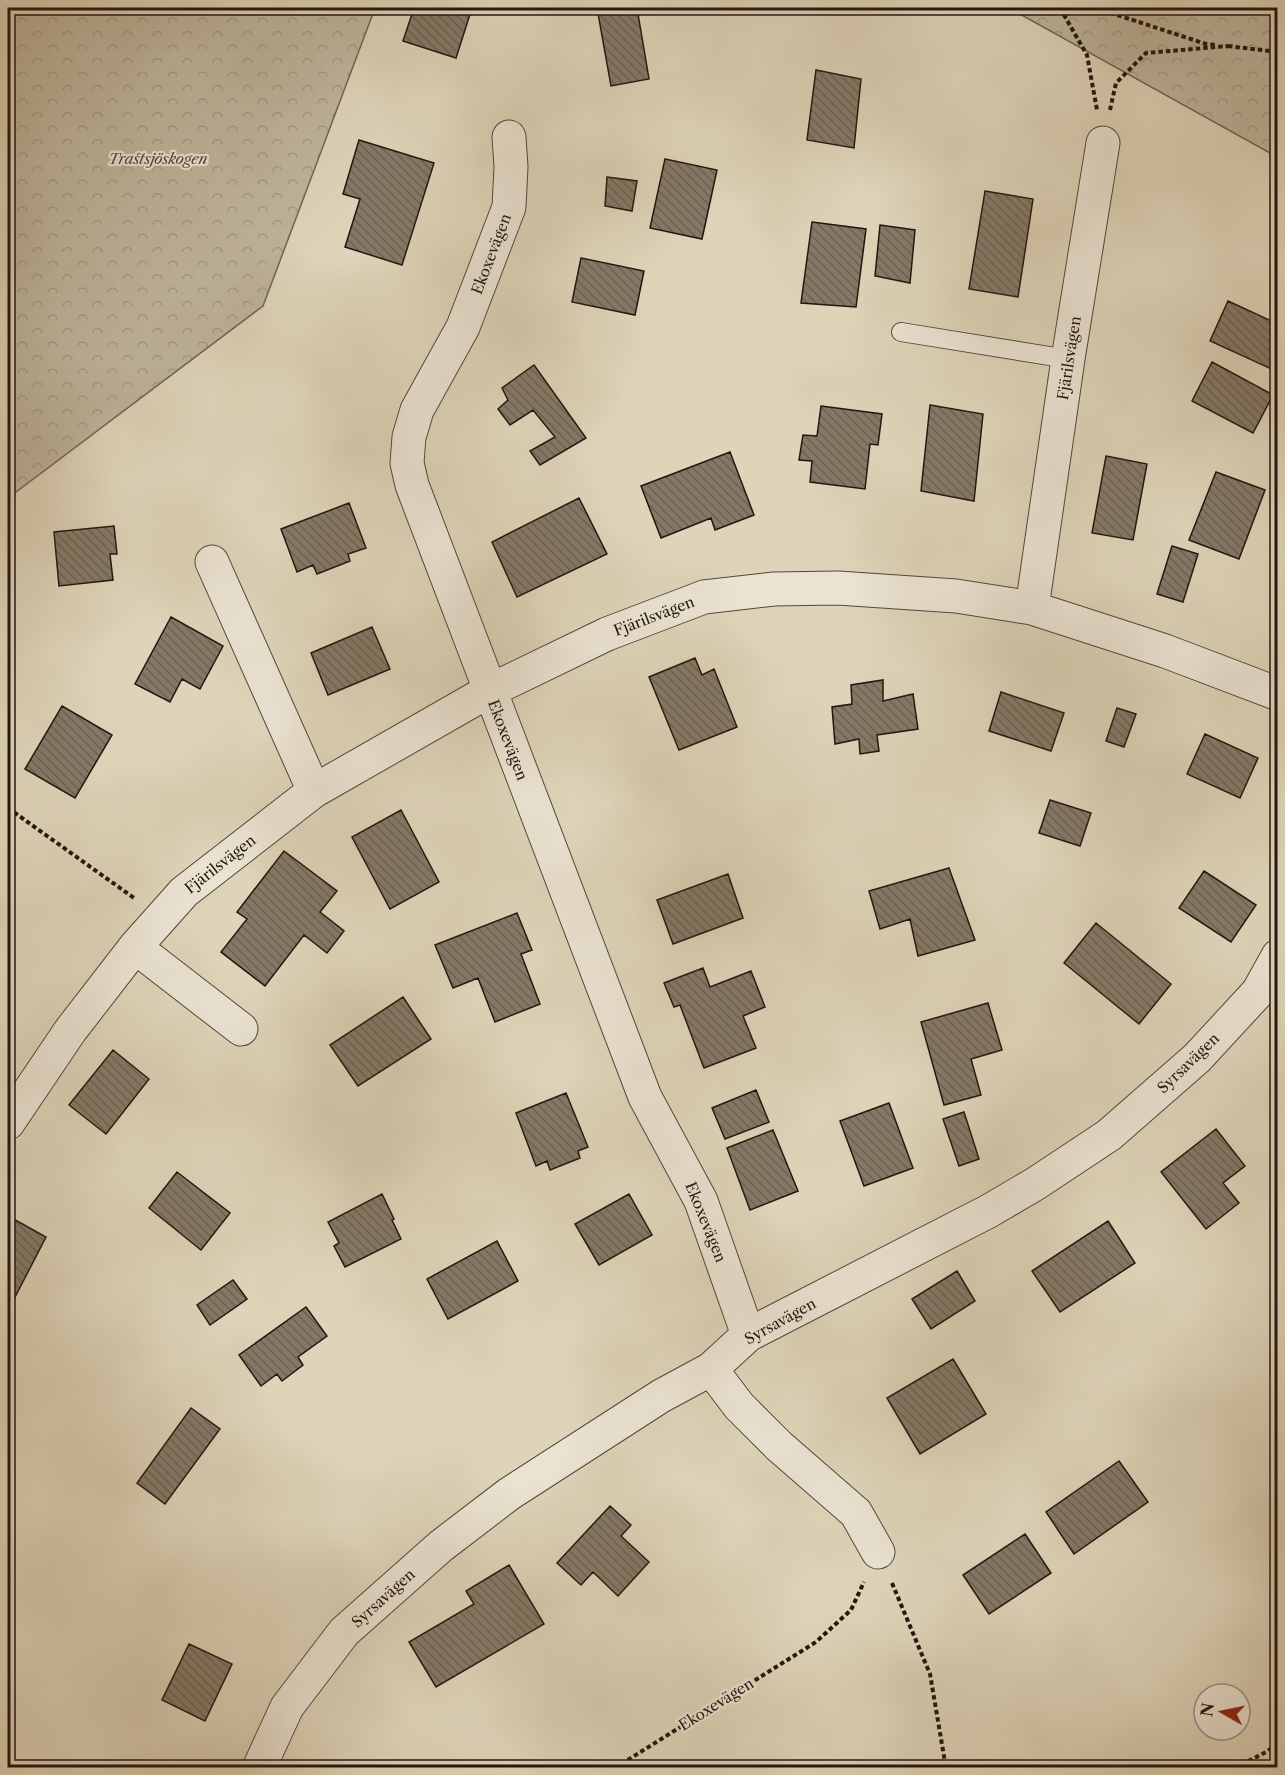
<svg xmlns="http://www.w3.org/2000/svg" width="1285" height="1775" font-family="'Libre Caslon Text',serif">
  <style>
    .forest { fill: url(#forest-crowns); stroke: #706556; stroke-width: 1.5 }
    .building { fill: url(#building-back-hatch); stroke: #23160f; stroke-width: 1.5 }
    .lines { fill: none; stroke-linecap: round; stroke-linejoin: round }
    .service-casing { stroke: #52463a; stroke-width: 20 }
    .minor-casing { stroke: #52463a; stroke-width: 35 }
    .path { stroke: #23160f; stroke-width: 4; stroke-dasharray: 4.5 3; stroke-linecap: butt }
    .service { stroke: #eae3d2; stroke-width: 18 }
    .minor { stroke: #eae3d2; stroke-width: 33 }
    .labels { text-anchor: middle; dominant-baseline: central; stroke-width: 4.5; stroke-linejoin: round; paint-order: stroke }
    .park-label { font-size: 15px; font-style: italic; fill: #524539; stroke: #eae3d2 }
    .street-label { font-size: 15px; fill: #23160f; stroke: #eae3d2 }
  </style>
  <defs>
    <pattern id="forest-crowns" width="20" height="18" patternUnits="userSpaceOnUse" patternTransform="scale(1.5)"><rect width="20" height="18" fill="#beb49c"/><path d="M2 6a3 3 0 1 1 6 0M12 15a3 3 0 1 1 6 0" fill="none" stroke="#a39a85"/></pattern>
    <pattern id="building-back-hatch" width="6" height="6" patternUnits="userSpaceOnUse" patternTransform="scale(1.5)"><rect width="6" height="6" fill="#847967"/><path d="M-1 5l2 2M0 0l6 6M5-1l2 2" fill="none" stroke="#6c6253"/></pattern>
  </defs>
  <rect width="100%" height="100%" fill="#ded4b9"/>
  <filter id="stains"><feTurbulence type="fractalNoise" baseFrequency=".00333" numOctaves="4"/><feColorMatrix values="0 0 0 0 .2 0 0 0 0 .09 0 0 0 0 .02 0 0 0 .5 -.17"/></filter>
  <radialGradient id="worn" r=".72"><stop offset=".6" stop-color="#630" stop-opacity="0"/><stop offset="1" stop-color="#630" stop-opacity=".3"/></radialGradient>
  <path class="forest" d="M8,8H375L263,306L8,498Z
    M1009,8H1277V157Z"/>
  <path class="building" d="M414,8H472L456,58L403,41Z
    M597,8H637L649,79L611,86Z
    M816,70L861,79L854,148L807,140Z
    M359,140L434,163L402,265L345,247L360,199L343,194Z
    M665,159L717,170L702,239L650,228Z
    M607,177L637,181L632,211L605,206Z
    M985,191L1033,199L1018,297L969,289Z
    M812,222L866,229L856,307L801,303Z
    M880,225L915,230L910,283L875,276Z
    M581,258L644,271L635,315L572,302Z
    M1228,301L1278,324V372L1210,341Z
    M1212,362L1273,395L1253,433L1192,401Z
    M534,365L586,438L540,465L530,451L555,437L533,410L510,425L498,409L508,400L502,388Z
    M930,405L983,414L974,501L921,491Z
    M821,406L882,414L878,445L870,444L865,489L810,482L812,461L799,460L803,435L817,436Z
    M730,452L754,515L715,530L711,518L661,538L641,486Z
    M1106,456L1147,464L1133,540L1092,533Z
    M1216,472L1265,490L1239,559L1189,540Z
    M579,498L607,554L517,597L492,542Z
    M349,503L366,548L348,554L350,561L317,574L313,565L297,572L281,529Z
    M114,526L117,554H110L113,580L59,586L54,532Z
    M1172,546L1198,554L1183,602L1157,594Z
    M171,617L223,646L200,689L182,679L170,702L135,684Z
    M372,627L390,669L328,695L311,653Z
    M695,658L702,675L714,669L737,727L679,750L649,677Z
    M883,680V701L913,694L918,729L877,735L879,751L860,754L859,739L835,744L832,707L852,704L851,685Z
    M1001,692L1064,713L1051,751L989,731Z
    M62,706L112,735L75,798L25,769Z
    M1117,708L1136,714L1124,747L1106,741Z
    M1205,734L1258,758L1240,798L1187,774Z
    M1050,800L1091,813L1080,846L1039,833Z
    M401,810L439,882L390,909L352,837Z
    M284,851L337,891L320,912L344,931L327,953L304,935L265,986L221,952L247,919L237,912Z
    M949,868L975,940L918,956L910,919L880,929L869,891Z
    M1204,871L1256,905L1231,942L1179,908Z
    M728,874L743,918L673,944L657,900Z
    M517,913L532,950L521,954L540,1004L495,1022L478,978L453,988L435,945Z
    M1096,923L1171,984L1139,1024L1064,963Z
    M703,968L710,987L751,971L765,1007L743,1016L756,1048L704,1068L680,1005L674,1007L664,983Z
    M403,997L431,1039L358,1086L330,1045Z
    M988,1003L1002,1050L971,1059L981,1095L944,1105L921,1022Z
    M113,1050L149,1079L106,1134L69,1105Z
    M756,1090L769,1122L725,1139L712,1108Z
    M566,1093L588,1147L578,1151L580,1158L550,1170L547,1161L536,1166L516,1113Z
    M889,1103L913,1168L864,1186L840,1121Z
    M964,1112L979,1159L959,1166L943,1119Z
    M1216,1129L1245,1166L1223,1183L1239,1203L1206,1229L1161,1172Z
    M773,1130L798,1191L750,1210L727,1148Z
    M177,1172L230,1213L201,1250L149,1208Z
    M382,1194L394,1219L392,1220L401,1239L345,1267L334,1246L339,1243L328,1222Z
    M629,1194L652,1235L599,1265L575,1224Z
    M8,1216L46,1237L13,1301L8,1298Z
    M1108,1221L1135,1263L1060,1312L1032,1271Z
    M497,1241L518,1281L448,1319L427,1279Z
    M957,1271L975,1301L931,1329L912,1299Z
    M233,1280L247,1299L210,1325L197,1305Z
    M306,1307L327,1336L298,1357L303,1365L282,1381L277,1374L261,1386L239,1355Z
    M953,1359L986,1414L920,1454L887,1398Z
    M191,1408L220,1429L165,1504L137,1483Z
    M1119,1461L1148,1502L1074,1554L1046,1512Z
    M610,1506L631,1525L621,1536L649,1562L618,1596L593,1572L581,1585L557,1563Z
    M1025,1534L1051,1573L989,1614L963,1575Z
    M509,1565L544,1624L436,1687L409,1642L474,1604L466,1591Z
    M189,1644L232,1664L205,1721L162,1700Z"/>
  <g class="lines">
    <defs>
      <path id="service" d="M901,332L1068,359"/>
      <path id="minor" d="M509,137L511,167L509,207L463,327L417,410L409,437L407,463L412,485L645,1097L701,1201L748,1335
        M212,562L314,791
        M1032,608L1068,359L1103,143
        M135,947L241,1029
        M8,1123L70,1031L135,947L184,892L314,791L489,691L607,634L704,597L774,589L838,588L956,596L1032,608L1165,651L1278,694
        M711,1369L739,1406L779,1446L856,1513L878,1552
        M259,1768L287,1707L344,1632L441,1546L509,1494L661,1396L711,1369L748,1335L989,1211L1035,1184L1109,1135L1197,1058L1258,992L1278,956"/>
    </defs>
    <use href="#service" class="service-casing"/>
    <use href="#minor" class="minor-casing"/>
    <path class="path" d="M1060,8L1087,55L1097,110
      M1096,8L1206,44L1217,45
      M1228,46L1278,52
      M1110,110L1116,83L1146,53L1228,46
      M8,808L134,898
      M892,1583L930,1674L946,1768
      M615,1768L816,1642L851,1610L864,1582
      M1235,1768L1268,1751L1278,1742"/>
    <use href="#service" class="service"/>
    <use href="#minor" class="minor"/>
  </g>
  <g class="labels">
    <g class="park-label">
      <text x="158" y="158">Trastsjöskogen</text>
    </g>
    <g class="street-label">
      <text transform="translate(491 254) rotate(-69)">Ekoxevägen</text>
      <text transform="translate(1069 358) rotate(-81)">Fjärilsvägen</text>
      <text transform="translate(654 616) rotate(-21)">Fjärilsvägen</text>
      <text transform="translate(508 740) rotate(69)">Ekoxevägen</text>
      <text transform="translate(220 864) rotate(-38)">Fjärilsvägen</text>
      <text transform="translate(1188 1063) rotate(-44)">Syrsavägen</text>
      <text transform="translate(706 1222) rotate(68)">Ekoxevägen</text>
      <text transform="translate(780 1321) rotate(-29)">Syrsavägen</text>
      <text transform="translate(383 1598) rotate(-42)">Syrsavägen</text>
      <text transform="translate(716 1704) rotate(-32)">Ekoxevägen</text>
    </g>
  </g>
  <rect width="1285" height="1775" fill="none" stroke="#ded4b9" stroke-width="30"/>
  <rect x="9" y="9" width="1267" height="1757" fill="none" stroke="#23160f" stroke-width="3"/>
  <rect x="15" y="15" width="1255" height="1745" fill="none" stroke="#23160f" stroke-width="1.5"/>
  <g transform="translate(1222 1712) rotate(279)"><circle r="28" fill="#eae3d2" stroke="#9a9184" stroke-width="1.5"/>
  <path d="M0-4.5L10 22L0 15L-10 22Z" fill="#8f2418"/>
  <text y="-9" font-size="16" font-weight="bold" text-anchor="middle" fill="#23160f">N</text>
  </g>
  <rect width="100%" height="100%" filter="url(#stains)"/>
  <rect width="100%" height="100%" fill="url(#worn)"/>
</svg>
